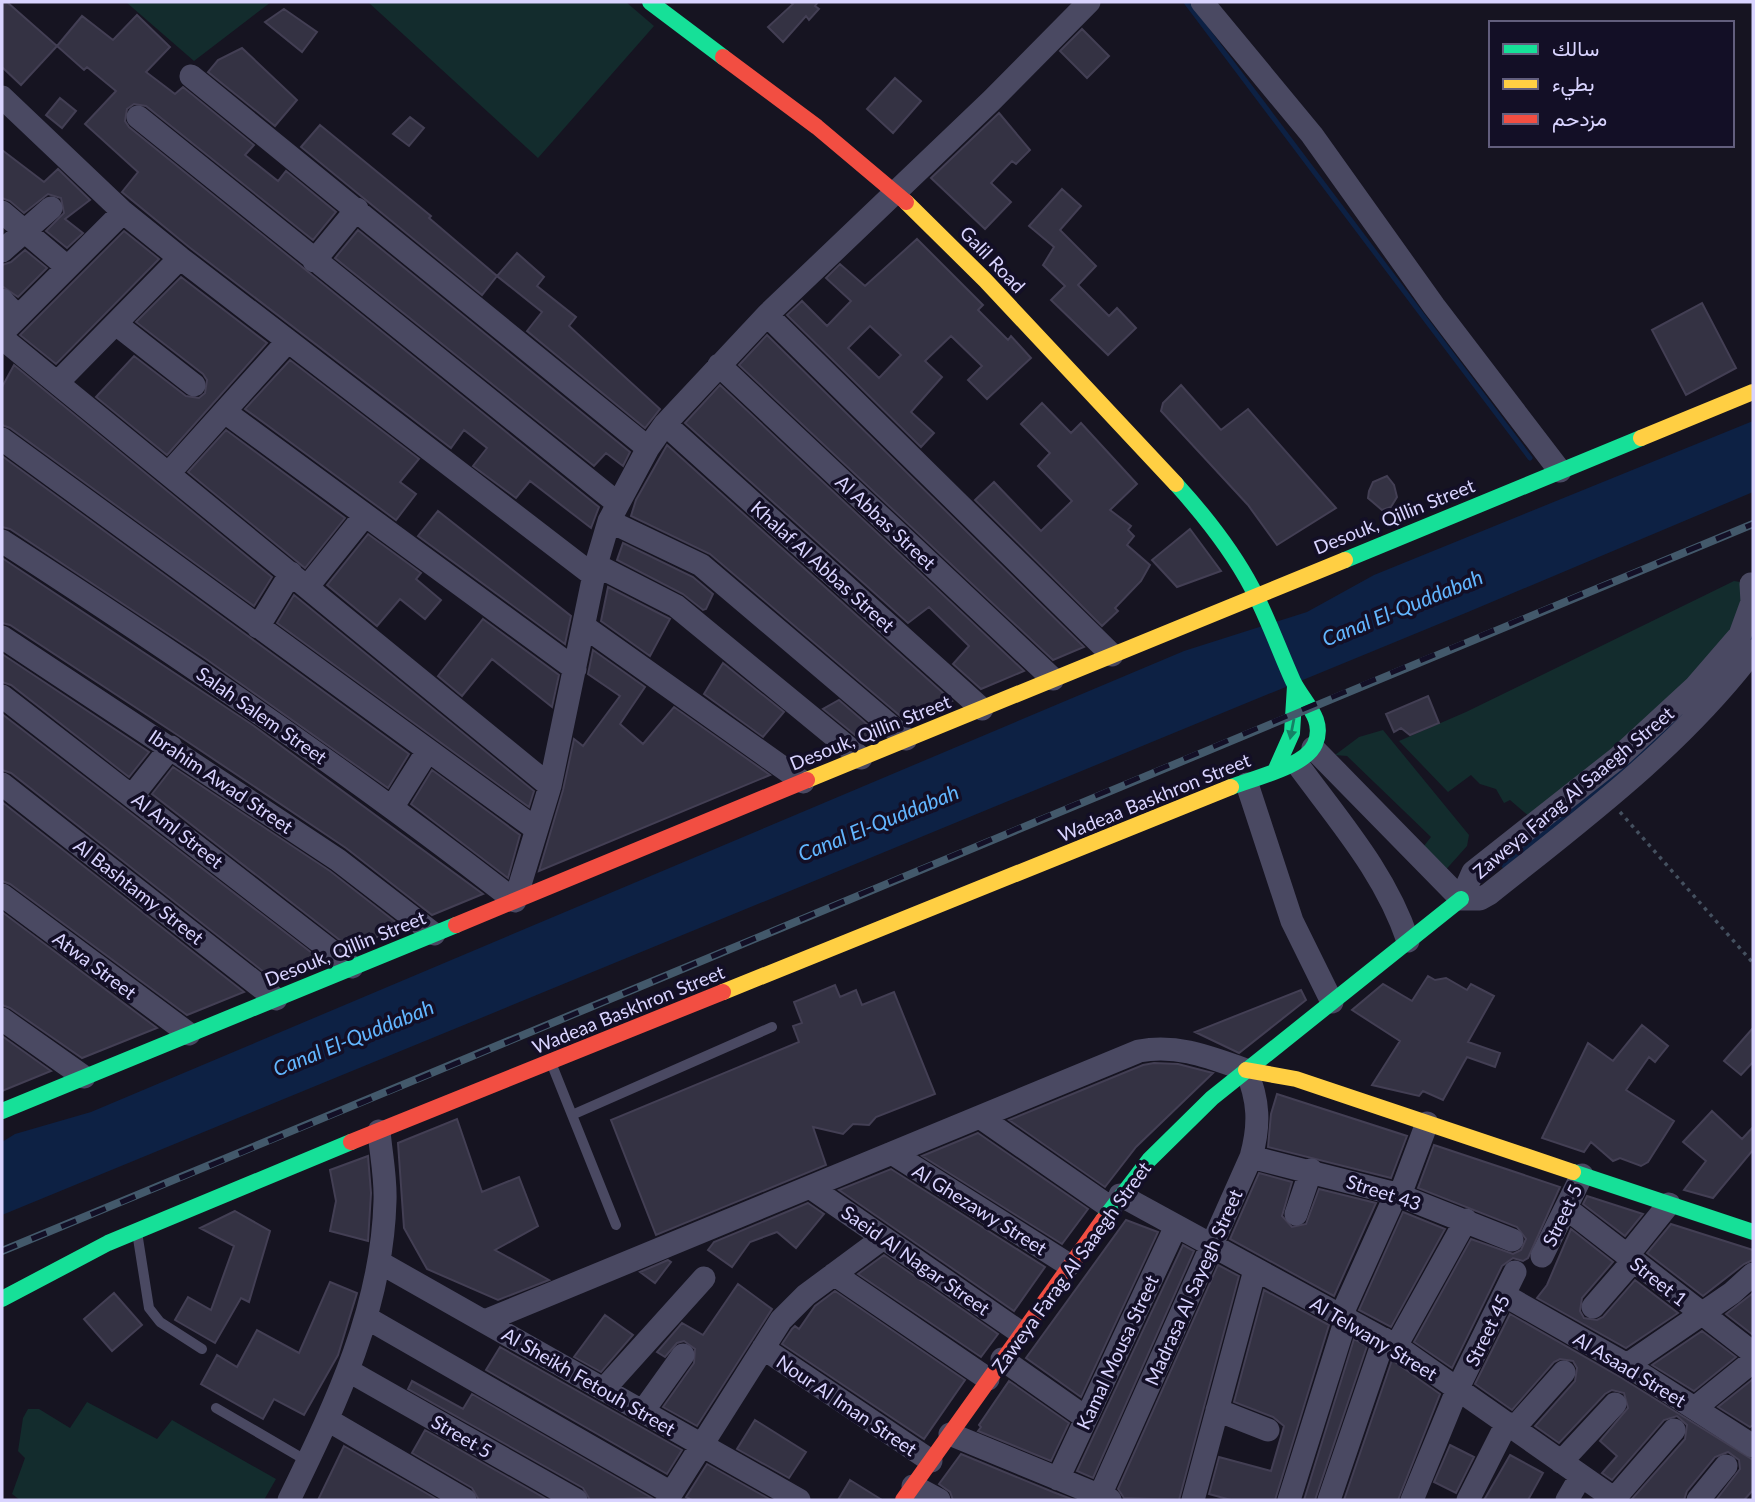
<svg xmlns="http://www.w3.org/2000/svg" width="1755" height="1502" font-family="Lato,Vazirmatn,sans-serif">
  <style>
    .green { fill: #132c2d }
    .water { fill: #0d2144 }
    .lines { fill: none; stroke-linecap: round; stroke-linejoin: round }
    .stream { stroke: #0d2144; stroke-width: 5 }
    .building { fill: #343243; stroke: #433f54; stroke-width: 2; fill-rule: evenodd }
    .path { stroke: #44505f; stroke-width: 3.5; stroke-dasharray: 3.5 5; stroke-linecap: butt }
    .lane { stroke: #4a4962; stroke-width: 10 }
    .street { stroke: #4a4962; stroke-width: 23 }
    .fast { stroke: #16e098; stroke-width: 16 }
    .slow { stroke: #ffcf43; stroke-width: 16 }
    .jam { stroke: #f24e42; stroke-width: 16 }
    .rail-casing { stroke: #43596b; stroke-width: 8 }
    .rail { stroke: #130f26; stroke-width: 5; stroke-dasharray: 16; stroke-linecap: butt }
    .oneway { fill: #158265 }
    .labels { text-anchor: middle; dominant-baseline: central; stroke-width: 7; stroke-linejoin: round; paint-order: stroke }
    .street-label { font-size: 19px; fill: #d9d4ff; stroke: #130f26 }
    .water-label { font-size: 21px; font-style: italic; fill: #62b6ff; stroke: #130f26 }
  </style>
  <rect width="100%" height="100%" fill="#161421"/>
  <path class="green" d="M126,2H271L194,61Z
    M368,2H626L654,26L538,158Z
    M1734,581L1747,583L1721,658L1531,818L1510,800L1504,803L1496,789L1480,784L1471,775L1448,792L1399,741L1466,712Z
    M1383,730L1469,835L1467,846L1442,874L1420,851L1431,837L1347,756L1335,755L1359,737Z
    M87,1402L157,1439L172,1420L276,1479L264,1500H20L12,1494L25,1458L18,1451L23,1418L28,1409H39L70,1428Z"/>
  <path class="water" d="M1753,421V492L1468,612L2,1215V1142L15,1134L91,1112L1184,651L1307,612L1374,575Z
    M1753,624V645L1682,724L1505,871L1499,863Z"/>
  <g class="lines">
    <path class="stream" d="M1186,2L1530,458"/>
  </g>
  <path class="building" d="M2,2H7L57,46L21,85L2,67Z
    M790,2H818L815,6L819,9L809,20L806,16L783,42L768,27L793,4Z
    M284,9L317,32L302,52L265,22Z
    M137,15L170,47L146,72L175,94L183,87L254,145L245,155L278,181L286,171L336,212L313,240L146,106L134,104L127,109L125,121L129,127L599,507L591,528L530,481L516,498L473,466L487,448L464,430L451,448L189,247L122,192L138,172L85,124L116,91L87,67L84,70L57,46L82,16L113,40Z
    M1082,29L1109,56L1087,78L1060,51Z
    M242,48L297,100L275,126L208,72L218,60Z
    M895,78L921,101L893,133L867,109Z
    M60,98L76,111L62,128L46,115Z
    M999,113L1030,150L1016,164L1012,161L991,183L1011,202L985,229L931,178Z
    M410,117L424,128L409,146L393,134Z
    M320,125L431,216L429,218L497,276L482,295L301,147Z
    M2,150L44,182L58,169L90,200L65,219L83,233L67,248L46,231L64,213L61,198L48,194L24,213L10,201L2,198Z
    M1062,189L1081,206L1060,230L1096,266L1078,285L1109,316L1117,308L1136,328L1108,355L1051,300L1065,286L1043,265L1054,247L1029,226Z
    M358,230L630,452L623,466L606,453L594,466L335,258Z
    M124,231L159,259L56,364L20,335Z
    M917,239L983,305L978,310L1008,340L1011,336L1031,358L987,399L968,380L982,366L951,336L925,361L942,377L911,412L934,433L921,447L787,315L802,301L827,326L851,301L826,278L840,264L865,286ZM870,326L901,355L879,378L848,348Z
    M25,250L47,268L18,297L2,286V265L11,262Z
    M517,253L544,277L537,286L576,317L569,326L660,409L645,428L527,331L542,312L497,276Z
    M181,277L267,343L167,455L96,397L134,356L186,396L199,398L205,393L207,380L203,374L136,322Z
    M1702,303L1736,368L1686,395L1652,330Z
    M767,335L1084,647L1053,660L739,365Z
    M290,360L419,459L400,482L416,494L396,520L245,409Z
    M14,365L272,577L254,606L10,428L2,425V387Z
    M720,385L1024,671L981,689L953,664L969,646L929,607L908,623L685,423Z
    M1181,385L1221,430L1248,409L1336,508L1277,545L1248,505L1161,411L1163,403Z
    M1042,403L1071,433L1081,423L1137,484L1110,510L1131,526L1128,530L1134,536L1127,545L1150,565L1141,581L1115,608L1118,611L1102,626L975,500L994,482L1041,531L1072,501L1038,466L1050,453L1021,424Z
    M226,430L345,518L305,568L188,472Z
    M667,445L952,701L905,720L710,554L631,516L636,500Z
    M2,456L409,754L388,788L206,659L10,529L2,527Z
    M1387,476L1394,485L1397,497L1391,507L1382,510L1368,498L1369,491L1373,482Z
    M438,511L571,616L565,644L418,536Z
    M1190,529L1221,571L1177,587L1152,560Z
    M368,534L421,573L416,579L441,600L425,619L400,599L377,626L327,585Z
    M623,543L693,577L713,594L706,609L703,610L683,594L617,560Z
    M2,558L254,726L483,894L432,915L346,848L179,736L10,625L2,623Z
    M608,587L670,619L650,656L601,621Z
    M294,595L534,791L529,807L277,623Z
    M483,619L559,675L552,707L492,659L462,696L438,676Z
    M593,650L645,687L620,724L643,744L674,707L770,775L539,871L563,790L574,739L583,746L620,696L588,674Z
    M2,654L149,752L129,777L11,685L2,682Z
    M723,663L784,712L763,737L704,694Z
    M1428,696L1439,723L1410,735L1401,728L1394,732L1386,714Z
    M839,700L876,732L860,739L823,709Z
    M2,714L321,960L274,980L11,773L2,770Z
    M173,767L330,871L402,927L350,948L152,794Z
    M432,770L520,835L508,878L411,804Z
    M2,802L244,992L187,1015L10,884L2,881Z
    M2,912L157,1028L82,1058L10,1008L2,1005Z
    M1428,976L1435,980L1446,978L1467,990L1471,984L1494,996L1468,1042L1500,1053L1495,1067L1467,1057L1443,1100L1423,1091L1419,1096L1372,1085L1400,1041L1352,1010L1383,984L1412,1001Z
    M835,985L840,997L856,990L862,1005L894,992L935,1094L876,1117L869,1125L853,1124L843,1134L813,1127L826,1165L656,1235L611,1120L799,1042L793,1026L802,1023L794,1002Z
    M1301,990L1306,1000L1239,1053L1195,1032Z
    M1642,1025L1668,1046L1655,1062L1649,1057L1626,1090L1674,1121L1648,1162L1641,1166L1620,1158L1613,1161L1591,1142L1584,1152L1542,1138L1588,1043L1613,1061Z
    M1753,1028V1062L1741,1075L1724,1061Z
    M2,1036L51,1071L2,1091Z
    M1154,1063L1178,1064L1213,1073L1136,1147L1105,1187L1009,1120L1143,1065Z
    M1277,1094L1407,1136L1391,1178L1268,1147L1271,1114Z
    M1712,1111L1742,1139L1753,1127V1150L1713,1198L1684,1190L1706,1161L1683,1142Z
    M457,1119L482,1192L519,1177L538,1226L495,1250L549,1280L498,1300L427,1269L404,1228L398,1143Z
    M978,1133L1088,1209L1062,1244L922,1156Z
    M1434,1145L1560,1187L1528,1258L1523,1261L1513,1258L1502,1266L1452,1368L1414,1342L1471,1239L1513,1254L1521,1250L1526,1239L1517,1227L1418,1188Z
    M368,1156L371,1193L368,1241L330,1231L336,1201L330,1170Z
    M891,1169L1045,1267L1014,1311L839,1190Z
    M1259,1173L1292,1182L1282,1216L1292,1227L1306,1224L1319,1189L1376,1203L1334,1296L1230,1239Z
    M1587,1196L1643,1214L1625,1236L1583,1204Z
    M808,1203L824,1214L796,1248L777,1232L750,1242L732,1267L708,1250L714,1242Z
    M235,1211L270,1231L249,1302L241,1298L215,1343L175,1320L188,1297L211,1310L234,1246L200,1228Z
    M1403,1212L1445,1229L1391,1327L1359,1310Z
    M1126,1220L1158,1232L1081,1397L1026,1358Z
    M1671,1224L1753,1250V1260L1744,1264L1703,1296L1647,1253Z
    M1571,1229L1613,1262L1582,1298L1580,1311L1584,1318L1597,1320L1603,1317L1635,1280L1678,1313L1626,1348L1537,1298L1547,1285Z
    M1183,1245L1194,1251L1093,1478L1077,1471Z
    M884,1255L998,1334L981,1357L858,1274Z
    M668,1260L671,1262L655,1283L640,1272Z
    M1218,1265L1239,1276L1179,1500L1124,1498L1118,1489Z
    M330,1282L357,1293L338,1355L304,1415L274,1399L263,1419L201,1384L217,1355L237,1367L257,1330L299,1353Z
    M738,1284L772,1309L697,1426L663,1407L694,1363L695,1349L684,1341L677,1343L665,1357L657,1352L682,1323L703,1335Z
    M1264,1290L1329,1325L1275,1500H1231L1209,1494L1219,1457L1271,1471L1284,1426L1273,1417L1234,1402Z
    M835,1291L965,1380L924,1439L782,1344L792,1329L795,1326L799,1329L815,1306Z
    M114,1293L142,1325L112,1351L84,1319Z
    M1753,1293V1335L1726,1314Z
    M1510,1314L1620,1377L1753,1460V1490L1744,1500H1716L1740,1469L1739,1460L1728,1452L1715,1457L1687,1491L1684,1500H1631L1685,1439L1687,1425L1677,1416L1664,1420L1612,1480L1602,1473L1617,1456L1600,1441L1628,1408L1624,1393L1612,1390L1605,1394L1559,1443L1535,1426L1575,1381L1577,1368L1573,1361L1560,1359L1554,1362L1512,1410L1475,1384Z
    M605,1315L633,1335L601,1372L574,1357Z
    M1702,1331L1736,1357L1694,1391L1652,1365Z
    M1354,1339L1367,1346L1315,1500H1304Z
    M500,1347L682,1450L667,1474L486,1370Z
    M1392,1360L1440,1394L1398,1500H1344Z
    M1753,1379V1425L1750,1427L1718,1407Z
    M412,1381L463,1409L472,1394L652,1498L590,1500L583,1488L408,1389Z
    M1009,1381L1069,1423L1051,1461L978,1431L981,1427L979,1425Z
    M755,1420L806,1452L789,1478L737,1449Z
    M425,1430L548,1500H479L472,1488L412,1453Z
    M1450,1445L1474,1457L1456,1493L1434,1482Z
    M344,1446L438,1500H318Z
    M961,1454L1053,1492L1074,1500H953L950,1492L939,1484Z
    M1510,1455L1543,1473L1528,1500H1484Z
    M707,1464L771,1500H692L686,1497Z
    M850,1480L882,1500H838Z"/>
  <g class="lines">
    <path class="path" d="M1620,812L1753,963"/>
    <path class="lane" d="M552,1065L616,1225
      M572,1115L772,1027
      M137,1232L149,1308L160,1322L202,1349
      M216,1408L307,1461"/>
    <path class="street" d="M1202,2L1312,135L1434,306L1560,471
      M191,76L648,448
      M2,97L123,212L180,258L594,576
      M138,117L616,502
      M2,212L67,267
      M2,251L51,208
      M314,261L357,209
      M2,300L17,316
      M767,315L1112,655
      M116,324L194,385
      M2,333L123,212
      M2,338L550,786
      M719,365L1053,679
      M58,382L180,258
      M225,412L575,669
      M665,424L982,709
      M2,439L536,829
      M169,473L287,342
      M609,521L701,565L906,739
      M2,541C177,654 350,772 515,901L550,786L596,565L609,521L648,448L665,424L767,315L992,100L1089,2
      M596,565L676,606L861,758
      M308,586L365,515
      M258,627L291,573
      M585,627L803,782
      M2,637L338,860L434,934
      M2,696L352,967
      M1313,748L1461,899
      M1298,765C1339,821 1386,874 1408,941
      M2,784L276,999
      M1247,784L1292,921L1332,1002
      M133,795L171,747
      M393,806L427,752
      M2,895L189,1034
      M1461,899L1473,872L1619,757L1695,687L1740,635L1752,602L1751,584
      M1461,899H1480L1489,894C1583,819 1680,747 1753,651
      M2,1019L84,1077
      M980,1117L1111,1208
      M892,1153L1069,1265
      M1251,1157L1396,1194L1512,1240
      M810,1187L1021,1333
      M1120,1195L1396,1346L1616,1500
      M1400,1195L1427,1123
      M1566,1208L1753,1353
      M1296,1214L1311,1170
      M1542,1256L1582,1175
      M1627,1256L1669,1204
      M379,1262L799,1500
      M834,1274L988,1379
      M1504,1295L1627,1365L1753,1446
      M1593,1307L1633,1261
      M1341,1316L1396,1194
      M367,1318L671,1493
      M485,1321L1139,1051C1178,1044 1209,1057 1246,1070C1259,1100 1260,1125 1251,1157L1098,1500
      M1396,1346L1466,1220
      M763,1348L931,1461
      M1002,1359L1086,1418
      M1627,1365L1732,1293L1753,1274
      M349,1371L576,1500
      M604,1389L704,1278
      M1695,1408L1753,1361
      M1217,1410L1268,1430
      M643,1411L683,1355
      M328,1420L465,1500
      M1514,1428L1564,1372
      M950,1434L1110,1500
      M1561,1462L1615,1404
      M1058,1479L1176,1226
      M913,1486L939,1500
      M1614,1499L1674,1430
      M289,1500C335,1405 382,1310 385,1201C386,1178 381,1154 379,1131
      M667,1500L781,1320L806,1295L883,1238
      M1193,1500L1255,1270
      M1289,1500L1346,1319
      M1329,1500L1384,1339
      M1412,1500L1458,1388L1515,1272
      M1468,1500L1507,1423
      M1567,1500L1581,1476
      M1698,1500L1726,1466"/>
    <path class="fast" d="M650,2L723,57
      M1176,484C1205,516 1232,550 1252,588C1268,618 1279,650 1293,681C1303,702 1326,719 1315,744C1306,766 1254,778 1231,787
      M1345,560L1641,438
      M1276,769L1292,733L1295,686
      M2,1111L456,925
      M1573,1172L1753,1232
      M1103,1220L1149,1160L1212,1098L1461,899
      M2,1299L108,1243L351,1142"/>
    <path class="slow" d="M906,202L985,280L1176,484
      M1641,438L1753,392
      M807,780L1345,560
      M723,992L1231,787
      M1246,1070L1296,1079L1573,1172"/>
    <path class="jam" d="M723,57L817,127L906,202
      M456,925L807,780
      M351,1142L723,992
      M903,1500L1103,1220"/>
    <defs>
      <path id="rail" d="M2,1251C587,1012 1168,762 1753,524"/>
    </defs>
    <use href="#rail" class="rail-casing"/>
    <use href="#rail" class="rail"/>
  </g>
  <defs><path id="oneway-solid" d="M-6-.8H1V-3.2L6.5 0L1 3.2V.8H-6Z" transform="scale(1.75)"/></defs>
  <use class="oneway" href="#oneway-solid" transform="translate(1292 729) rotate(101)"/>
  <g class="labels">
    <g class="street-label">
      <text transform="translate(993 259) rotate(46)">Galil Road</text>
      <text transform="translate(1394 516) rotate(-22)">Desouk, Qillin Street</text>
      <text transform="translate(886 522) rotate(43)">Al Abbas Street</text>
      <text transform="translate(823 566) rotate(42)">Khalaf Al Abbas Street</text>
      <text transform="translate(262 715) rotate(35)">Salah Salem Street</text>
      <text transform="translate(870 732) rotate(-22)">Desouk, Qillin Street</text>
      <text transform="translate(221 781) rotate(34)">Ibrahim Awad Street</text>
      <text transform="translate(1573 792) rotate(-40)">Zaweya Farag Al Saaegh Street</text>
      <text transform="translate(1154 797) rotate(-22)">Wadeaa Baskhron Street</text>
      <text transform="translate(178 830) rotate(38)">Al Aml Street</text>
      <text transform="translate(139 891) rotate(38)">Al Bashtamy Street</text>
      <text transform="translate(345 948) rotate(-22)">Desouk, Qillin Street</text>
      <text transform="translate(95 965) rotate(37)">Atwa Street</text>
      <text transform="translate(628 1009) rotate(-22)">Wadeaa Baskhron Street</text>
      <text transform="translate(1384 1192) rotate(18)">Street 43</text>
      <text transform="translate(980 1209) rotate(32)">Al Ghezawy Street</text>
      <text transform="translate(1562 1215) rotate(-64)">Street 5</text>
      <text transform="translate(916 1260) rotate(35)">Saeid Al Nagar Street</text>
      <text transform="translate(1071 1267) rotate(-54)">Zaweya Farag Al Saaegh Street</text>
      <text transform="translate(1659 1281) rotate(38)">Street 1</text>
      <text transform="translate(1193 1287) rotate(-66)">Madrasa Al Sayegh Street</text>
      <text transform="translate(1487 1330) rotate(-64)">Street 45</text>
      <text transform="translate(1374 1338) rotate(31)">Al Telwany Street</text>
      <text transform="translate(1117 1352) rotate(-65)">Kamal Mousa Street</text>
      <text transform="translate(1630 1369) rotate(31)">Al Asaad Street</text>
      <text transform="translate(589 1381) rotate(30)">Al Sheikh Fetouh Street</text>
      <text transform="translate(847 1405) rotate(34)">Nour Al Iman Street</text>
      <text transform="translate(462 1436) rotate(30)">Street 5</text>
    </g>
    <g class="water-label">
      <text transform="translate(1402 607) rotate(-22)">Canal El-Quddabah</text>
      <text transform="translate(878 822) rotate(-22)">Canal El-Quddabah</text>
      <text transform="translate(353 1037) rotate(-22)">Canal El-Quddabah</text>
    </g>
  </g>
  <rect width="1755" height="1502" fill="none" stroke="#d9d4ff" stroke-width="7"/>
  <rect x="1489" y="21" width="245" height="126" fill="#130f26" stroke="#625e7d" stroke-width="2"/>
  <rect x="1503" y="44" width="35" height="10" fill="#16e098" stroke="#625e7d" stroke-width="2"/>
  <text x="1552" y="56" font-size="21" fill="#d9d4ff">سالك</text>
  <rect x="1503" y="79" width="35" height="10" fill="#ffcf43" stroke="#625e7d" stroke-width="2"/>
  <text x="1552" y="91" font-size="21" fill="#d9d4ff">بطيء</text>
  <rect x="1503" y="114" width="35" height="10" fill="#f24e42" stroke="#625e7d" stroke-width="2"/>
  <text x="1552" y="126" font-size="21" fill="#d9d4ff">مزدحم</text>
</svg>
